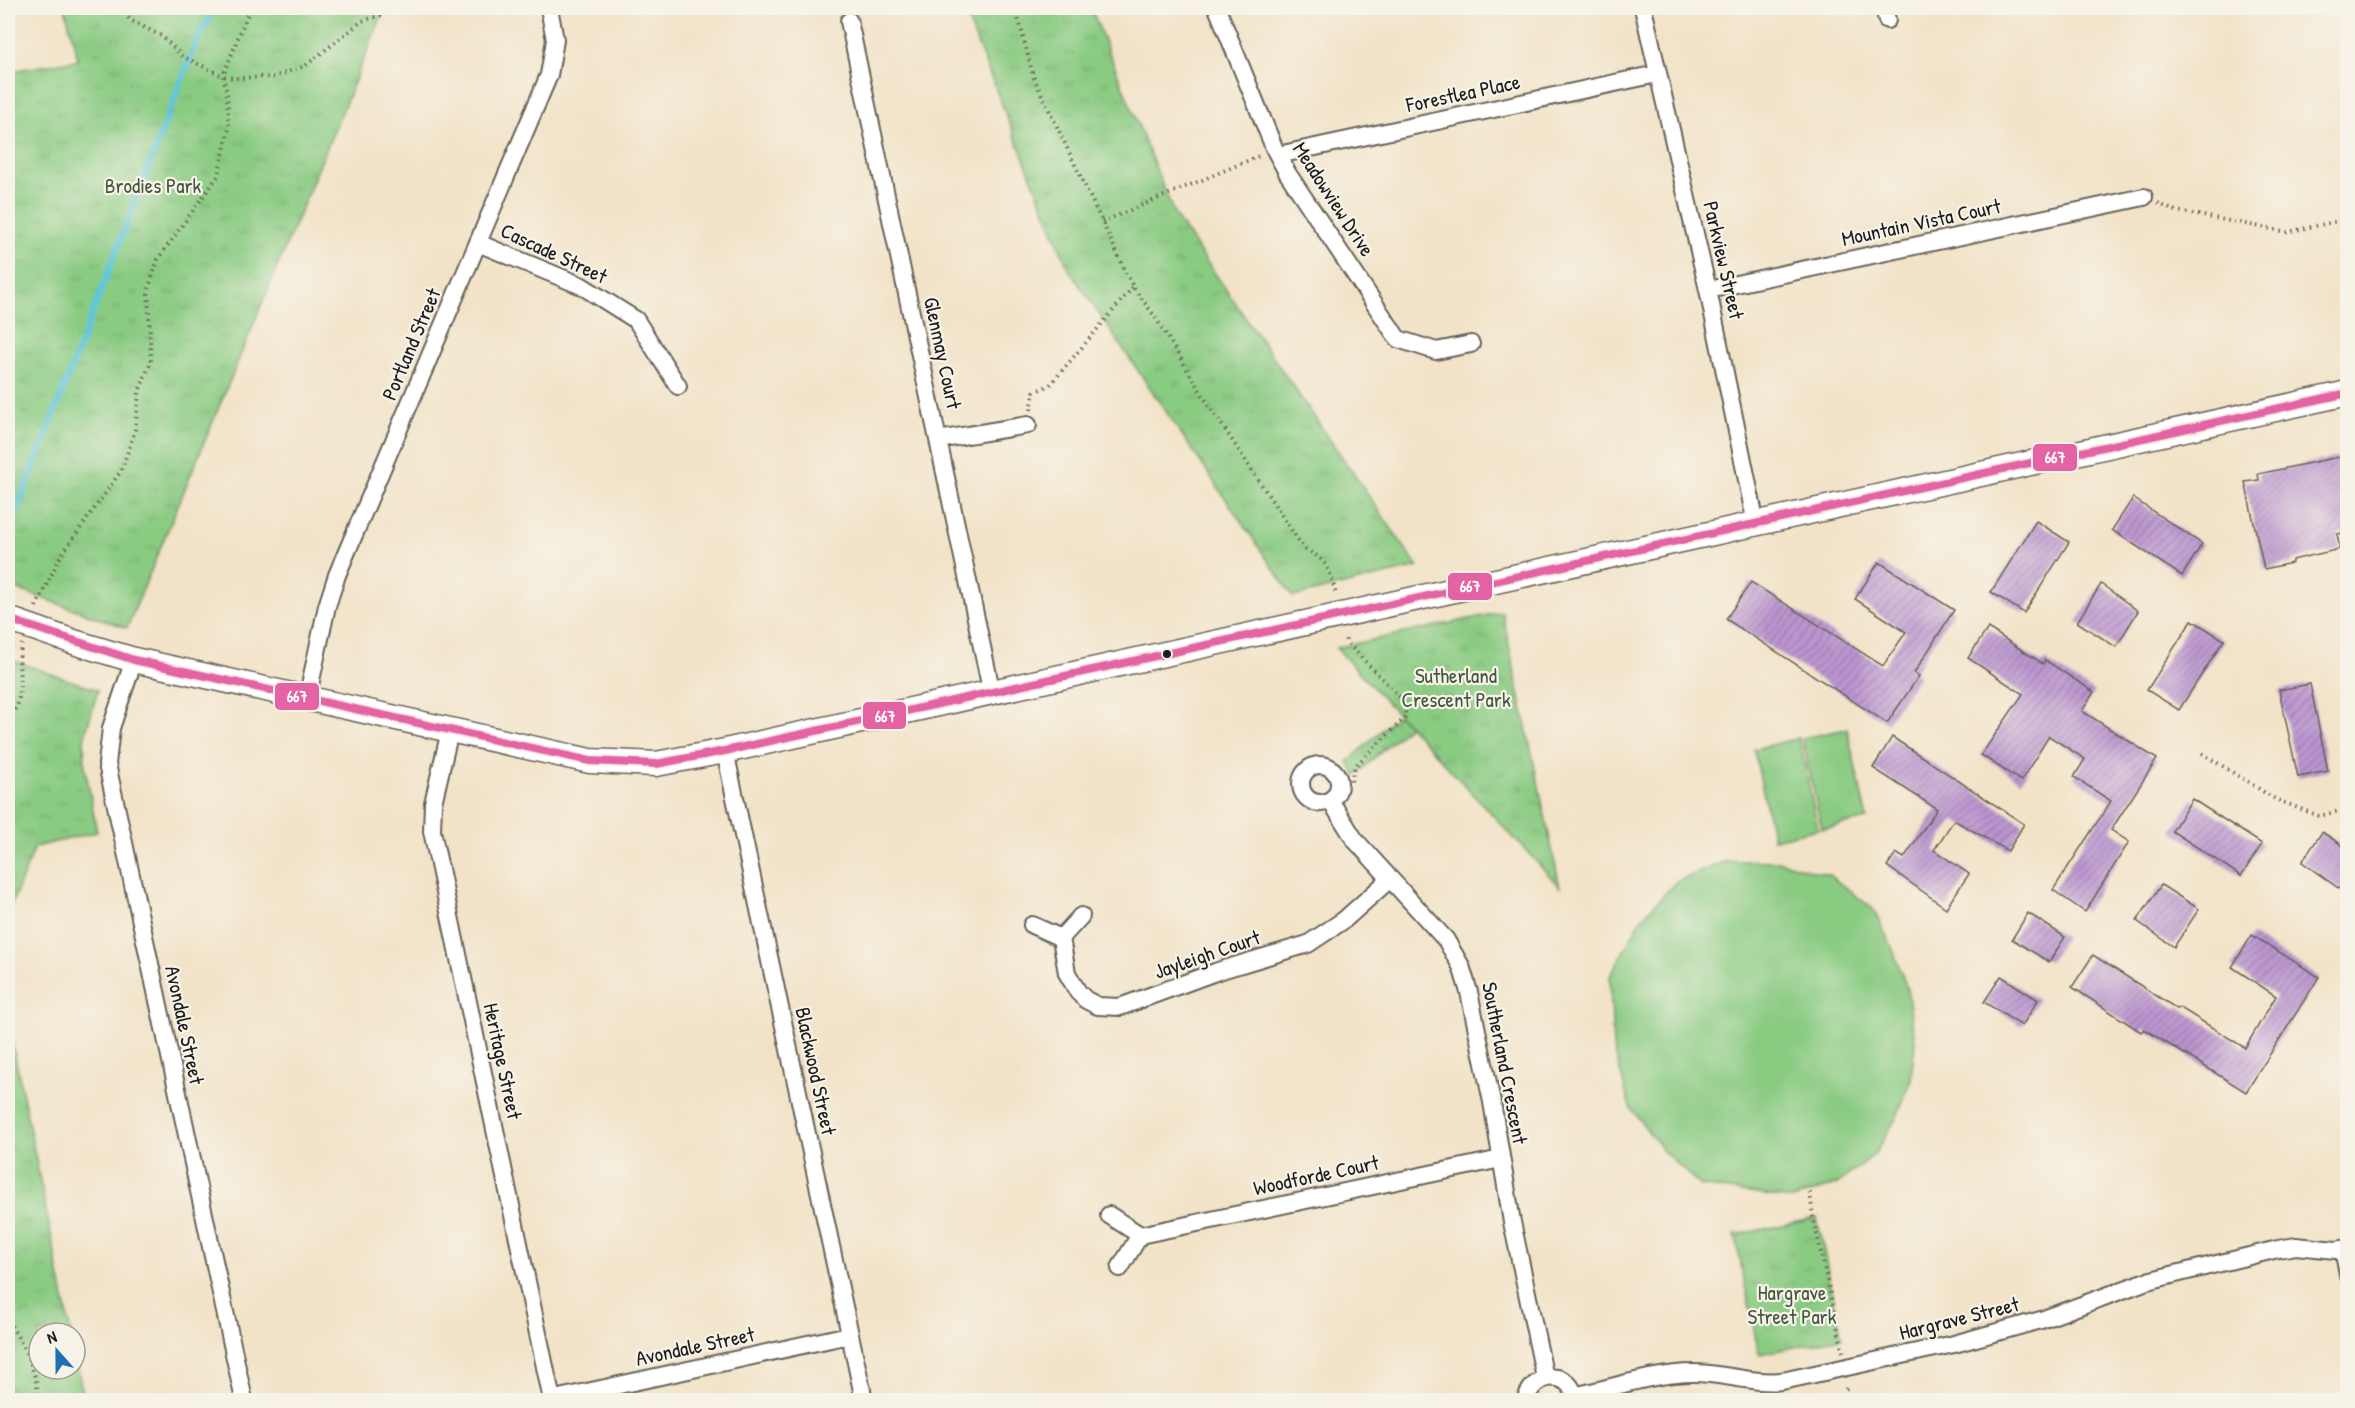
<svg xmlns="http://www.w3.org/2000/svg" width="2355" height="1408" font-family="'Patrick Hand',sans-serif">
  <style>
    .grass { fill: url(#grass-dots); stroke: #53744f; stroke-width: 1.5 }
    .park { fill: url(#park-tufts); stroke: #53744f; stroke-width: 1.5 }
    .pitch { fill: #8acb82; stroke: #53744f; stroke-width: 1.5 }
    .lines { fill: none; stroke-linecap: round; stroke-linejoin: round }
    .stream { stroke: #5fc6dc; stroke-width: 6 }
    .building { fill: url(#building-hatch) }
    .street-casing { stroke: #676258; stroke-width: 20 }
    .secondary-casing { stroke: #676258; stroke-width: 27 }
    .path { stroke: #676258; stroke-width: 4; stroke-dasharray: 1.5 4.5; stroke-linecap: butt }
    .street { stroke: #fff; stroke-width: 16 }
    .secondary { stroke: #fff; stroke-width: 24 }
    .bus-1-casing { stroke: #f7f3e8; stroke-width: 12 }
    .bus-1 { stroke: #e463a4; stroke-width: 8 }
    .bus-dot { fill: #1c1c1c; stroke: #f7f3e8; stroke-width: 2 }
    .labels { text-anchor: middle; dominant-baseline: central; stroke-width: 4.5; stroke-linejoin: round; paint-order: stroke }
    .street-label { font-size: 21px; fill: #1c1c1c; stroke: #f7f3e8 }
    .park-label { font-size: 21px; fill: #425940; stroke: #f7f3e8 }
    .line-badge { stroke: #f7f3e8; stroke-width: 2 }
    .badge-label { font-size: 16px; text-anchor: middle; font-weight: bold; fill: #fff }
  </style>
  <defs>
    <pattern id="grass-dots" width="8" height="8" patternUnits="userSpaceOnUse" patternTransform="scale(1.5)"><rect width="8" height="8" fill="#8acb82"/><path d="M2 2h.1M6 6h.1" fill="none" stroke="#76ae70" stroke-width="1.8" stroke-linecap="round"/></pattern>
    <pattern id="park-tufts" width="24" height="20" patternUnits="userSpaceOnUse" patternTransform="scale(1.5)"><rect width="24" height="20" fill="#8acb82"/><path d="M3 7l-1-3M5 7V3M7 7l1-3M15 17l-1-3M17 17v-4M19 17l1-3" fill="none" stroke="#76ae70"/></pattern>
    <pattern id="building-hatch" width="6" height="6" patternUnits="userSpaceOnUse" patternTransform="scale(1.5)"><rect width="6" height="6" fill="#bc95d0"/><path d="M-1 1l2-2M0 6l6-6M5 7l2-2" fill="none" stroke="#9879a8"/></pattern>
  </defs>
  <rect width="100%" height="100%" fill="#f7f3e8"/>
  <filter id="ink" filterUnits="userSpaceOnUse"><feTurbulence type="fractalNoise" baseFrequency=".0167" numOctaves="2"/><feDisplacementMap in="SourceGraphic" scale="12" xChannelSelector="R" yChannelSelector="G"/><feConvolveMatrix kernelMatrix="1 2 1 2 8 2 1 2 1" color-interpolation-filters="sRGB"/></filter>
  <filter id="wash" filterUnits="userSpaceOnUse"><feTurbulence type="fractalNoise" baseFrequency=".008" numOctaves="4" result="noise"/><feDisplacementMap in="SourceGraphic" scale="24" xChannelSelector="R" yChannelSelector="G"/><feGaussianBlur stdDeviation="1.35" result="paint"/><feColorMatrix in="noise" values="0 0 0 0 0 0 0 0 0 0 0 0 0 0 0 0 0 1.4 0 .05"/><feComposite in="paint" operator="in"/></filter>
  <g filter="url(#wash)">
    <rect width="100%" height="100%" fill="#f2e3c8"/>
    <path class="grass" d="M1398,715L1409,726L1356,775L1348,762Z"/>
    <path class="park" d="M65,8H385L127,628L8,586V83L12,71L78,60Z
      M963,8H1091L1175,216L1418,567L1293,597L1069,270Z
      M1502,612L1560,887L1336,648Z
      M8,659L98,690L84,739L85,767L97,832L35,847L8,913Z
      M8,1022L71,1333H39V1369H75V1354L84,1400H8Z
      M1817,1218L1842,1338L1759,1354L1735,1235Z"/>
    <path class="pitch" d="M1847,729L1867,819L1822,829L1802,738Z
      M1799,738L1818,829L1773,839L1754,749Z
      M1726,861H1778L1829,875L1873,909L1892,947L1907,989L1915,1042L1911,1079L1896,1119L1874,1155L1837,1184L1792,1199L1701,1186L1663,1151L1630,1107L1613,1046L1610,977L1641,919L1676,882Z"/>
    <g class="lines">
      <path class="stream" d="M8,534L197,40L215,8"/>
    </g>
    <g id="blocks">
      <path class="building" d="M2348,455V532L2337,534L2340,549L2292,560V563L2264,569L2245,482L2259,480L2258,474Z
        M2133,498L2202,544L2182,576L2112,530Z
        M2036,521L2069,542L2024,613L1991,592Z
        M1879,562L1954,610L1914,673L1919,676L1887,723L1726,619L1751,582L1883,666L1906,632L1855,599Z
        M2101,584L2138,611L2116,647L2077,622Z
        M2192,620L2224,640L2179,710L2147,690Z
        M1988,628L2043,664L2045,660L2094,692L2082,711L2157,759L2111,830L2129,842L2085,912L2053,890L2111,801L2074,777L2085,759L2049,736L2021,781L1981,755L2023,694L1968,658Z
        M2310,684L2328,771L2298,777L2279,690Z
        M1892,737L2024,824L2008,851L1954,820L1934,850L1969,874L1946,908L1887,866L1896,853L1904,858L1937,809L1873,768Z
        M2192,799L2262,844L2241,876L2172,831Z
        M2322,832L2348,849V895L2302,862Z
        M2161,885L2199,909L2174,947L2137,921Z
        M2028,913L2065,937L2049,962L2012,939Z
        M2252,935L2319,977L2246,1092L2144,1029L2141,1032L2072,987L2093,955L2177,1009L2179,1007L2245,1048L2276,996L2232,967Z
        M2001,976L2038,1000L2022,1026L1984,1002Z"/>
    </g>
  </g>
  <g filter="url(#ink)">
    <use href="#blocks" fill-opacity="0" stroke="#676258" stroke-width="1.5"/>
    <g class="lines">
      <defs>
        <path id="street" d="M1217,8L1275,150L1288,174L1398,339L1436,351L1471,344
          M1643,8L1708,290L1756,524
          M1884,8L1887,20
          M849,21L992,694
          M1278,155L1657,74
          M478,243L582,286L636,320L678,386
          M1708,290L2144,197
          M938,440L1028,425
          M134,660L111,728L107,764L244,1400
          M307,699L327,606L337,575L549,75L555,40L549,8
          M450,731L433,803L432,831L552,1400
          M725,751L864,1400
          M1301 784a19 19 0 1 1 38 0a19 19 0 1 1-38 0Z
          M1330,800L1355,840L1446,940L1461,966L1469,992L1492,1102L1512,1222L1545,1378
          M1032,925L1061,938L1081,916
          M1061,938L1067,973L1078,992L1086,1000L1098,1006L1120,1007L1218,971L1308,944L1344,920L1390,879
          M1109,1215L1140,1235L1120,1268
          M1140,1235L1501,1159
          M2343,1249L2348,1274
          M1574,1396C1612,1388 1655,1373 1694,1373C1723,1373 1752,1384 1782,1381L1954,1344L2041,1320L2147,1281L2278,1249L2296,1246L2336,1250L2348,1248
          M550,1400L849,1335
          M1526,1400C1533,1371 1572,1369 1575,1400"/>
        <path id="secondary" d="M8,619L77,643L134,660L590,761L656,764L725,751L2348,393"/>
      </defs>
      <use href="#street" class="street-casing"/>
      <use href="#secondary" class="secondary-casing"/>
      <path class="path" d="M121,8L130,20L163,37L182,56L223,76L233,78L273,77L305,66L362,21L404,8
        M1014,8L1020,24L1033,76L1133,287L1156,318L1208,404L1304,549C1329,560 1329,570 1336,594
        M2158,203L2172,210L2287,232L2348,219
        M1102,222L1259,156
        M1031,410L1034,392L1050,385L1133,287
        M36,607L60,557L121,471L135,431L139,391L151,362L148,290L158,259L218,176L229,128L227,94L223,76L250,8
        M8,720C29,696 14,671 22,644
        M2202,753L2275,799L2319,816L2348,809
        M1339,781H1351L1355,766L1406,717L1402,699L1346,642L1345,636
        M1810,1192L1813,1217L1843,1352
        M8,1321C23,1344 38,1372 38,1400
        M1840,1400L1848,1385"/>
      <use href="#street" class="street"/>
      <use href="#secondary" class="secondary"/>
      <defs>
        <path id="bus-1" d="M8,619L134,660L590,761L656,764L725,751L2348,393"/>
      </defs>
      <use href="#bus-1" class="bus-1-casing"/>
      <use href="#bus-1" class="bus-1"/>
    </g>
  </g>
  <circle class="bus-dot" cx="1167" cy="654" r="5"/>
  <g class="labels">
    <g class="street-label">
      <text transform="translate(1463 93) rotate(-12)">Forestlea Place</text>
      <text transform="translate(1334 199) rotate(57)">Meadowview Drive</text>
      <text transform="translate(1921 222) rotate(-12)">Mountain Vista Court</text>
      <text transform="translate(554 253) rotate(25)">Cascade Street</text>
      <text transform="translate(1724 260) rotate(77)">Parkview Street</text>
      <text transform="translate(411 344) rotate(-67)">Portland Street</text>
      <text transform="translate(943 353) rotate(78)">Glenmay Court</text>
      <text transform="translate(1207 954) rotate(-19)">Jayleigh Court</text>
      <text transform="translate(185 1025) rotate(78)">Avondale Street</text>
      <text transform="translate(503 1061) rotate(78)">Heritage Street</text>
      <text transform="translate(1505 1063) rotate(79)">Southerland Crescent</text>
      <text transform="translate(816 1071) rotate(78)">Blackwood Street</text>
      <text transform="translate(1316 1175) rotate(-12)">Woodforde Court</text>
      <text transform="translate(1959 1318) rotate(-14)">Hargrave Street</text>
      <text transform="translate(695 1346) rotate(-12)">Avondale Street</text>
    </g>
    <g class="park-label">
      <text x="153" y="185">Brodies Park</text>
      <text x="1456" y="675">Sutherland<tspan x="1456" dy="24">Crescent Park</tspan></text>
      <text x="1792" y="1292">Hargrave<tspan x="1792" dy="24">Street Park</tspan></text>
    </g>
  </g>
  <g class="line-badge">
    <rect x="2032" y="443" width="46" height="29" rx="6" fill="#e463a4"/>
    <rect x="1447" y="572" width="46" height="29" rx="6" fill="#e463a4"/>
    <rect x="274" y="682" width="46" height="29" rx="6" fill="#e463a4"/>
    <rect x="862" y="701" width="45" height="29" rx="6" fill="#e463a4"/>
  </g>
  <g class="badge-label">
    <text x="2055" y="463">667</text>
    <text x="1470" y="592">667</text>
    <text x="297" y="702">667</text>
    <text x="885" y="722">667</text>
  </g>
  <rect width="2355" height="1408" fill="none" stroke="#f7f3e8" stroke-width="30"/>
  <g transform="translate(57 1351) rotate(339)"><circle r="28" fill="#f7f3e8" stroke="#9f9d96" stroke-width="1.5"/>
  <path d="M0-4.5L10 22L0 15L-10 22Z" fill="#1f6fb2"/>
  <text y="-9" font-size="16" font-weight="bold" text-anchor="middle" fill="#1c1c1c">N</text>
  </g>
</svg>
